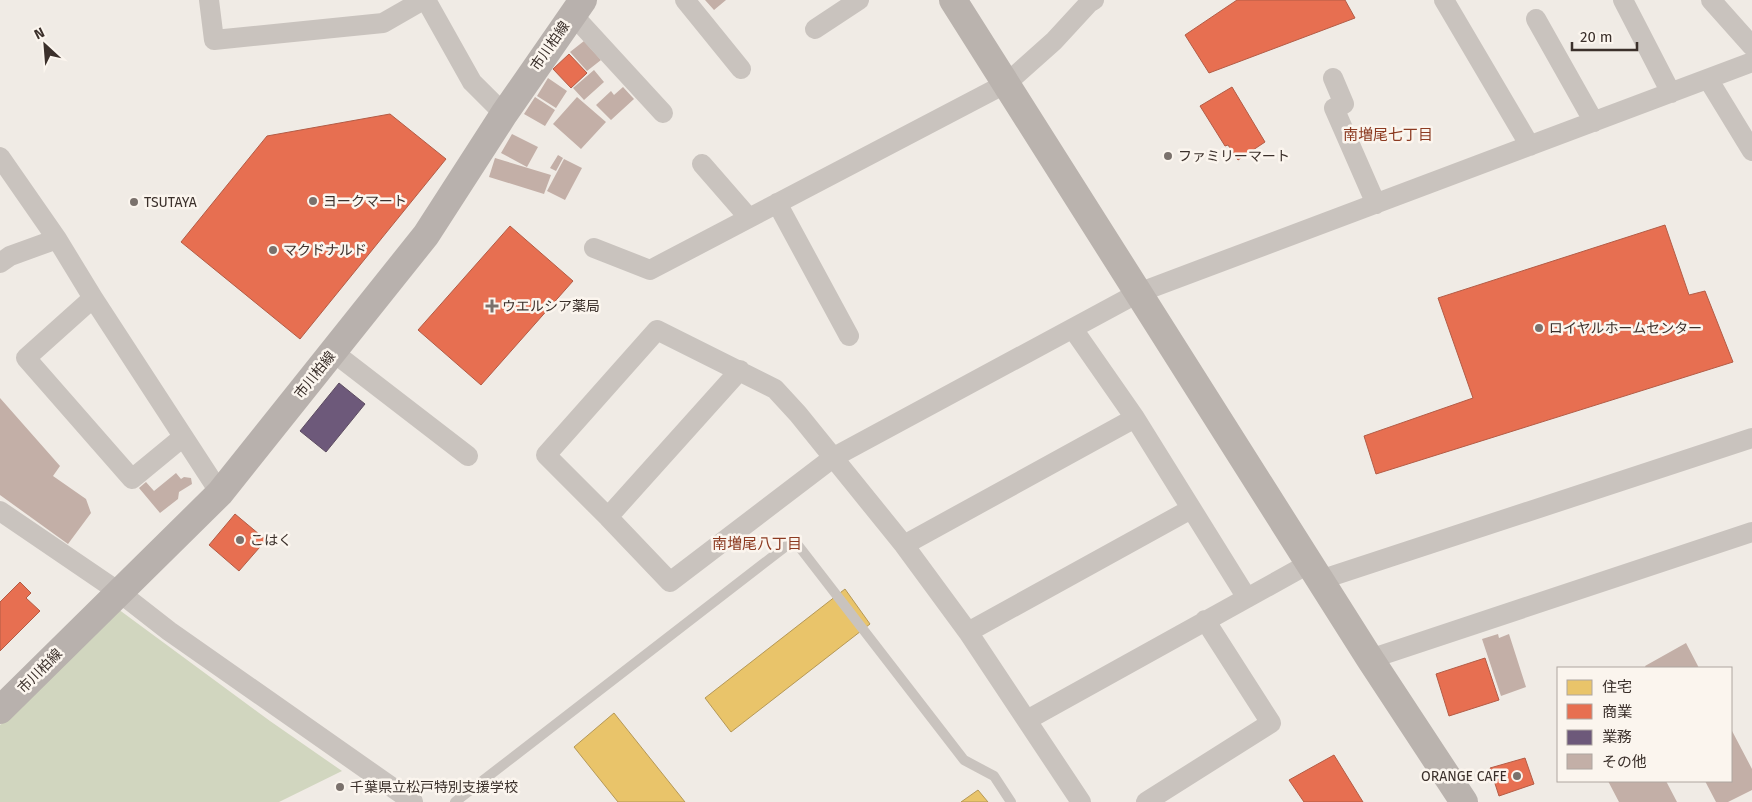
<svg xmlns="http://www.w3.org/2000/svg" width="1752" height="802" font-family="'Fira Sans','Noto Sans JP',sans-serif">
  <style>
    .green { fill: #d1d6bf }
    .homes { fill: #e9c46a; stroke: #b59857 }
    .shops { fill: #e76f51; stroke: #b35c46 }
    .offices { fill: #6d597a; stroke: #5e4d62 }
    .building { fill: #c3afa7 }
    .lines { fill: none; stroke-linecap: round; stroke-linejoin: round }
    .lane { stroke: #c9c3be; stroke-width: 10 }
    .street { stroke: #c9c3be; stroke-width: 20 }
    .secondary { stroke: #bab3ae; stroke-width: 28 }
    .primary { stroke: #b8b1ad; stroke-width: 28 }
    .poi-dot { fill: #7a716c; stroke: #fbf5ee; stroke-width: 2 }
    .labels { text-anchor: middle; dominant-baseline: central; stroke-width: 5; stroke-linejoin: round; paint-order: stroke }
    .street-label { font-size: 14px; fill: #3b302b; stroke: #fbf5ee }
    .poi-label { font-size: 14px; fill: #3b302b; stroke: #fbf5ee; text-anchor: start }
    .neighbourhood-label { font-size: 15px; fill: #8c3b22; stroke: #fbf5ee }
  </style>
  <rect width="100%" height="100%" fill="#f0ebe5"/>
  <path class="green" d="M118,609L270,721L342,771L279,802H0V725Z"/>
  <path class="homes" d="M845,589L870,624L731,732L705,698Z
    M614,713L685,802H618L574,747Z
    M978,790L988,802H961Z"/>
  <path class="shops" d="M1237,0H1345L1355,18L1209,73L1185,35Z
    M569,54L587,73L571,88L553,69Z
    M1232,87L1265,142L1238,160L1228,145L1225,146L1200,106Z
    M390,114L446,159L300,339L181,242L267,136Z
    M1665,225L1689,295L1705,291L1733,362L1376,474L1364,436L1473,398L1438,298Z
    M510,226L573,281L481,385L418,330Z
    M235,514L266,540L239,571L209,545Z
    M20,582L31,593L26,598L40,611L0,651V602Z
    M1485,658L1499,700L1449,716L1436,674Z
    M1334,755L1363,802H1304L1289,780Z
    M1525,758L1534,784L1499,796L1490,768Z"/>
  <path class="offices" d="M339,383L365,404L326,452L300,431Z"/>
  <path class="building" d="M705,0H726L714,10Z
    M584,41L601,60L587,71L570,52Z
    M594,70L604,82L584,100L573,88Z
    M548,78L567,91L556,108L537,96Z
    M623,87L634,99L611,120L596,105L611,91L614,95Z
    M535,97L555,110L545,126L524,114Z
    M577,97L606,122L581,149L553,124Z
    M512,134L538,147L527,167L501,153Z
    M558,155L563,158L556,171L550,168Z
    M495,158L551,175L544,194L489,177Z
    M564,159L582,168L565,200L547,191Z
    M0,398L60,466L53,476L86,499L91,513L68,544L0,495Z
    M176,473L181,479L184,477L191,478L192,484L179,492L178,499L160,513L139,488L146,482L154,491Z
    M1498,634L1499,638L1509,634L1526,687L1501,696L1482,639Z
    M1686,643L1699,668H1646L1645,666Z
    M1731,729L1752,769V790L1728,802H1716L1705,781H1731Z
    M1608,781H1666L1677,802H1619Z"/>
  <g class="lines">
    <path class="lane" d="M455,802L794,540L964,760L994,776L1011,802"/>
    <path class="street" d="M209,0L214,40L383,23L423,0
      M426,0L472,82L504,114
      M685,0L741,69
      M1444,0L1530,146
      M1623,0L1671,93
      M1711,0L1752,46
      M572,14L663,113
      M1536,19L1594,122
      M815,29L859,0
      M1333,78L1344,104L1334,108L1376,204
      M1708,79L1752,151
      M0,157L57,239L93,298L220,493
      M702,164L749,218
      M777,203L849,336
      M594,248L650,270L1007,83L1054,41L1089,3L1094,0
      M0,263L10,256L57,239
      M93,298L26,358L132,479L183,437
      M1073,329L1135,418L1247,598
      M333,352L468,456
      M0,511L119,592L169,631L413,802
      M608,517L740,370
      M904,545L1135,418
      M1320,580L1752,438
      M968,632L1191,509
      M1370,659L1752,532
      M1027,720L1310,563
      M1081,802L968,632L904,545L798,414L775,389L657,330L546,455L608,517L670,582L834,457L1138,293L1752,62
      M1146,802L1271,723L1205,620"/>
    <path class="secondary" d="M953,0L1370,659L1464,802"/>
    <path class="primary" d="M0,710L220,493L426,235L504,114L583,0"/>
  </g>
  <g class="poi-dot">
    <circle cx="1168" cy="156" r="5"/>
    <circle cx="313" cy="201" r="5"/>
    <circle cx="134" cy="202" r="5"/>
    <circle cx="273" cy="250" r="5"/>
    <path d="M489.5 298.5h5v5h5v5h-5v5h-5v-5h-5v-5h5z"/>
    <circle cx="1539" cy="328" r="5"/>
    <circle cx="240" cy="540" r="5"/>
    <circle cx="1517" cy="776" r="5"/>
    <circle cx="340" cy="787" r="5"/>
  </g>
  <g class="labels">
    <g class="street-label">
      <text transform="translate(550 46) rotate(-55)">市川柏線</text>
      <text transform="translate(315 375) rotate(-51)">市川柏線</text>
      <text transform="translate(40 671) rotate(-45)">市川柏線</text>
    </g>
    <g class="poi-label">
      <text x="1178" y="156">ファミリーマート</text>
      <text x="323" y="201">ヨークマート</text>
      <text x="144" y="202">TSUTAYA</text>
      <text x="283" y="250">マクドナルド</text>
      <text x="502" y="306">ウエルシア薬局</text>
      <text x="1549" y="328">ロイヤルホームセンター</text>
      <text x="250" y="540">こはく</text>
      <text x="1507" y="776" text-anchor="end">ORANGE CAFE</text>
      <text x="350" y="787">千葉県立松戸特別支援学校</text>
    </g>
    <g class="neighbourhood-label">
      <text x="1388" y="135">南増尾七丁目</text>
      <text x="757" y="544">南増尾八丁目</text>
    </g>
  </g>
  <rect x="1557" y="667" width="175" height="115" fill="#fbf5ee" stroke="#aea6a0"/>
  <rect x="1567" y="680" width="25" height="15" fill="#e9c46a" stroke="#aea6a0"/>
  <text x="1602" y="692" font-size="15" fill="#3b302b">住宅</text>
  <rect x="1567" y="704" width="25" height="15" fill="#e76f51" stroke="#aea6a0"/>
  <text x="1602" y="717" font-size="15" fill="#3b302b">商業</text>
  <rect x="1567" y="730" width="25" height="15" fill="#6d597a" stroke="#aea6a0"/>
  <text x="1602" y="742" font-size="15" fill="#3b302b">業務</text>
  <rect x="1567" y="754" width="25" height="15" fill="#c3afa7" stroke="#aea6a0"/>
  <text x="1602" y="767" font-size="15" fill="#3b302b">その他</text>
  <g transform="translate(45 45) rotate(334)" stroke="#fbf5ee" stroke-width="4" paint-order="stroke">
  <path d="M0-4L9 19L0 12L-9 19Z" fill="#3b302b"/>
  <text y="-8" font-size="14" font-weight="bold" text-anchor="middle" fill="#3b302b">N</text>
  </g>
  <path d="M1572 42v8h65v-8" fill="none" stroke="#3b302b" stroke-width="2.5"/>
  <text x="1580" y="42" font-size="15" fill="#3b302b" stroke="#fbf5ee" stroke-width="4" paint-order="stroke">20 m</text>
</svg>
